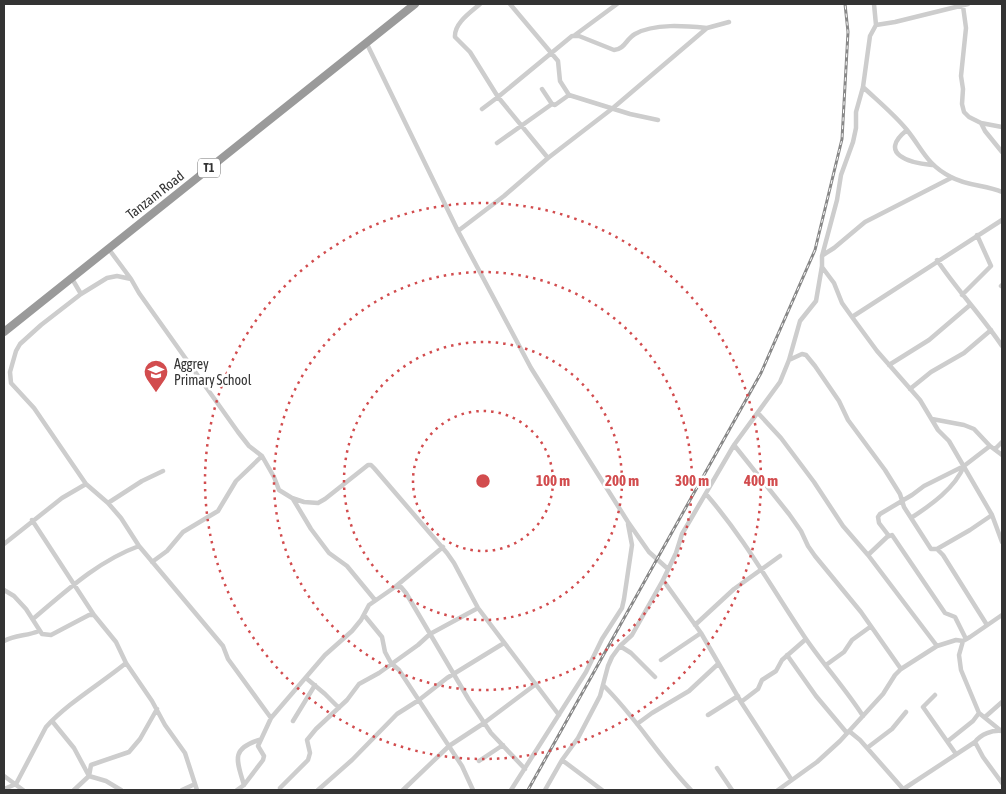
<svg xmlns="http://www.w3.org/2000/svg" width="1006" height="794" font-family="'Asap Condensed',sans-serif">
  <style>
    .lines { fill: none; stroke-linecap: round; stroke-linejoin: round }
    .street { stroke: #cdcdcd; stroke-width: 4.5 }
    .highway { stroke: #9a9a9a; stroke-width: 8 }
    .rail-casing { stroke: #888; stroke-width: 3 }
    .rail { stroke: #fff; stroke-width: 1; stroke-dasharray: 4; stroke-linecap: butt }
    .ring { fill: none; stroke: #d24c4e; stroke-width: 2.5; stroke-dasharray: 2.5 5 }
    .labels { text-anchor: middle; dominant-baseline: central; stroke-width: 5; stroke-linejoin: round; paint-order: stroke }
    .shield { fill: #fff; stroke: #707070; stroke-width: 1 }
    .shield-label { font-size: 12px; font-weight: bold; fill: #333 }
    .street-label { font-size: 14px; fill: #333; stroke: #fff }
    .poi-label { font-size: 14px; fill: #333; stroke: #fff; text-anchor: start }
    .centre { fill: #d24c4e; stroke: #fff; stroke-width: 2.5 }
    .ring-label { font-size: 15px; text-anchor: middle; font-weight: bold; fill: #d24c4e; stroke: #fff; stroke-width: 5; stroke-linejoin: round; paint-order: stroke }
  </style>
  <rect width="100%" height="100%" fill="#fff"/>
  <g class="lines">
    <path class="street" d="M480,4C471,12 454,23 455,37L470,52L498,97L548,158
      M510,4L558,61L560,81L569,95L630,114L658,120
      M963,6L966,28L961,76L963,89L962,104L964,112L969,117L981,123L1002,127
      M876,25L895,22L968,4
      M575,35L617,4
      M366,42L458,231L531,368L628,522L649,552L668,569
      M863,87C878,101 895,115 907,130C923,150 927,165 951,177C967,186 986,185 1002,192
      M542,89L552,104L555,105L569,95
      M482,109L498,97L572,36H579L614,50C625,49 626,39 635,34C654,23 686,26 707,28
      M981,123L985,131L1002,152
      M907,130C877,154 910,163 932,165
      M497,143L552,104
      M458,231L504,196L548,158L613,108L707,28L729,22
      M108,248L131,279
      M823,255L834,248L865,222L951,178
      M937,260C957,290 982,316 1002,346
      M822,267L834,283L842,303L852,317L877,351L920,400L938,430L949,441L992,515L1002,542
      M71,277L81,294
      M1001,286L1002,285
      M962,295L991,266L977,235
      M852,317L1002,220
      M789,360L802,354L806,355L815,366L839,401L848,420L885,470L900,494L904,507L931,549H937L943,555L987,625
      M889,365L929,340L970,305
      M910,389L931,372L964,353L991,330
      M758,413L781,438L814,482L843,526L868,555L937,646
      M932,419L964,425L974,429L990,446L1002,455
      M734,445L789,514L801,531L808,546L815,556L861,612L901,669
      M995,449L1002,442
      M706,494C745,539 771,587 804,636C822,663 845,688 863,716
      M293,499L311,529L329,553L347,566L375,600
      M108,503L142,481L163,471
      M911,518C931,505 955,488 964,466
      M32,520L94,615
      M889,536L879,523L878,517L880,514L912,495L924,486L964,466L990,446
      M4,544L62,498L86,484
      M937,549L970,530L992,515
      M868,555L887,537L892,535L945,613L955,617L966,639
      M152,562L167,551L183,532L218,511L236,481L262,456
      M663,580L701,633L741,702L791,779
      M395,587H401L406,593L469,700L491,733L525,769
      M4,590L14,596L26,609L42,634L51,635L89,615H94L116,642L126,663L152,701L165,725L185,753L197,790
      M364,615L382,637L385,652L391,663L399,670L462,766L473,790
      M33,619C66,591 98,561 139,546
      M695,625L734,589L780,556
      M4,641C15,635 27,636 39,631
      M963,641L959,655L961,670L979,713L1000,730
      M620,646L631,653L655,677
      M787,655L816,696L847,733
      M661,660L701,633
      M826,665L844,652L852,640L870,627
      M306,678L325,694L339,708
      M603,685C636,717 659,757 691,790
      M935,695L923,707L956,754
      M741,702L758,689L762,680L776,671L782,660L806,639
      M708,715L738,696
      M985,717L1002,702
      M271,718L228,659L223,646L139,546L121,518L108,503L86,484L34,408L11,383L10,372L16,351L20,344L41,325L81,294L107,278L117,276L131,279L139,293L238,432L249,446L262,456L274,477L279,490L292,498L304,502L318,503L325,499L368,465H371L374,468L447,553L454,563L478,608L559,715
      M52,721L74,748L89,776L106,781L121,790
      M293,721L315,685
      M637,724L652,713L689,691L718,664
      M849,731L860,740L904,790
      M948,741L973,721L979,713
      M975,742L983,757L1002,783
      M867,748L892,729L906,712
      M562,760L602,790
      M479,761L503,745
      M717,768L732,790
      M4,776L23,790
      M244,785C237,761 230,749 259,740
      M280,788L308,760L310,753L307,740L316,729L347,700L359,684L379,673L418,645L430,634L478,608
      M4,789L16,784L46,727C69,702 99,685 126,663
      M74,790L89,776L91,765L129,752L140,739L157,709
      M182,790L195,784
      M237,790L244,785L263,760L264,756L258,746L271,718L325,655L352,631L361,620L369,605L395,587L443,547
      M318,790L352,760L397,714L419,700L447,678L504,643
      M403,790L449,746L484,723L536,684
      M511,790L586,672L602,639L622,608L624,599L632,545L628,524
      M545,790L562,760L578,738L600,696L608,666L612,657L620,646L632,635L663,580L676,553L682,534L692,517L734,445L780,382L789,360L800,321L816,301L822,266V256L837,200L841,175L853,142L856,128V112L863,87L870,36L876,25L874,4
      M778,790L817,762L840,741L883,694L895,675L901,669L937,646L956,640L963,641L970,637L1002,615
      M902,790L975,742C981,734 992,730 1002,731"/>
    <path class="highway" d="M4,332L415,4"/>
    <defs>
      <path id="rail" d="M528,790L761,373L815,250L842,139L848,32L845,4"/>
    </defs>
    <use href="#rail" class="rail-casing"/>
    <use href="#rail" class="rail"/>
  </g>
  <g class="ring">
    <circle cx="483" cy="481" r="70"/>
    <circle cx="483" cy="481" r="139"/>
    <circle cx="483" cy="481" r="209"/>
    <circle cx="483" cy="481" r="278"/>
  </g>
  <defs>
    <symbol id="school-pin" viewBox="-11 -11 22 30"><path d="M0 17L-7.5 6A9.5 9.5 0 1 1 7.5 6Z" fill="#d24c4e" stroke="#fff"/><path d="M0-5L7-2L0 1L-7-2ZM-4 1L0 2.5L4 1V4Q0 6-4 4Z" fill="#fff"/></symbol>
  </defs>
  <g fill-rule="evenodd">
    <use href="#school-pin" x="142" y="358" width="28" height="38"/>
  </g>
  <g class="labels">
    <rect class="shield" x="198" y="158.5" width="22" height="19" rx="4"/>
    <g class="shield-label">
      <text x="209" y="168">T1</text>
    </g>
    <g class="street-label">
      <text transform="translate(155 195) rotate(-38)">Tanzam Road</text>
    </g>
    <g class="poi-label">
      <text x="174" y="364">Aggrey<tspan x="174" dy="16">Primary School</tspan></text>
    </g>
  </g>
  <circle cx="483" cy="481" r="8" class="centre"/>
  <g class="ring-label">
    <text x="553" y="486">100 m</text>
    <text x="622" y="486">200 m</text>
    <text x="692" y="486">300 m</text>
    <text x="761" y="486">400 m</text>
  </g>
  <rect width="1006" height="794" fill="none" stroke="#333333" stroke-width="10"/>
</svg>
